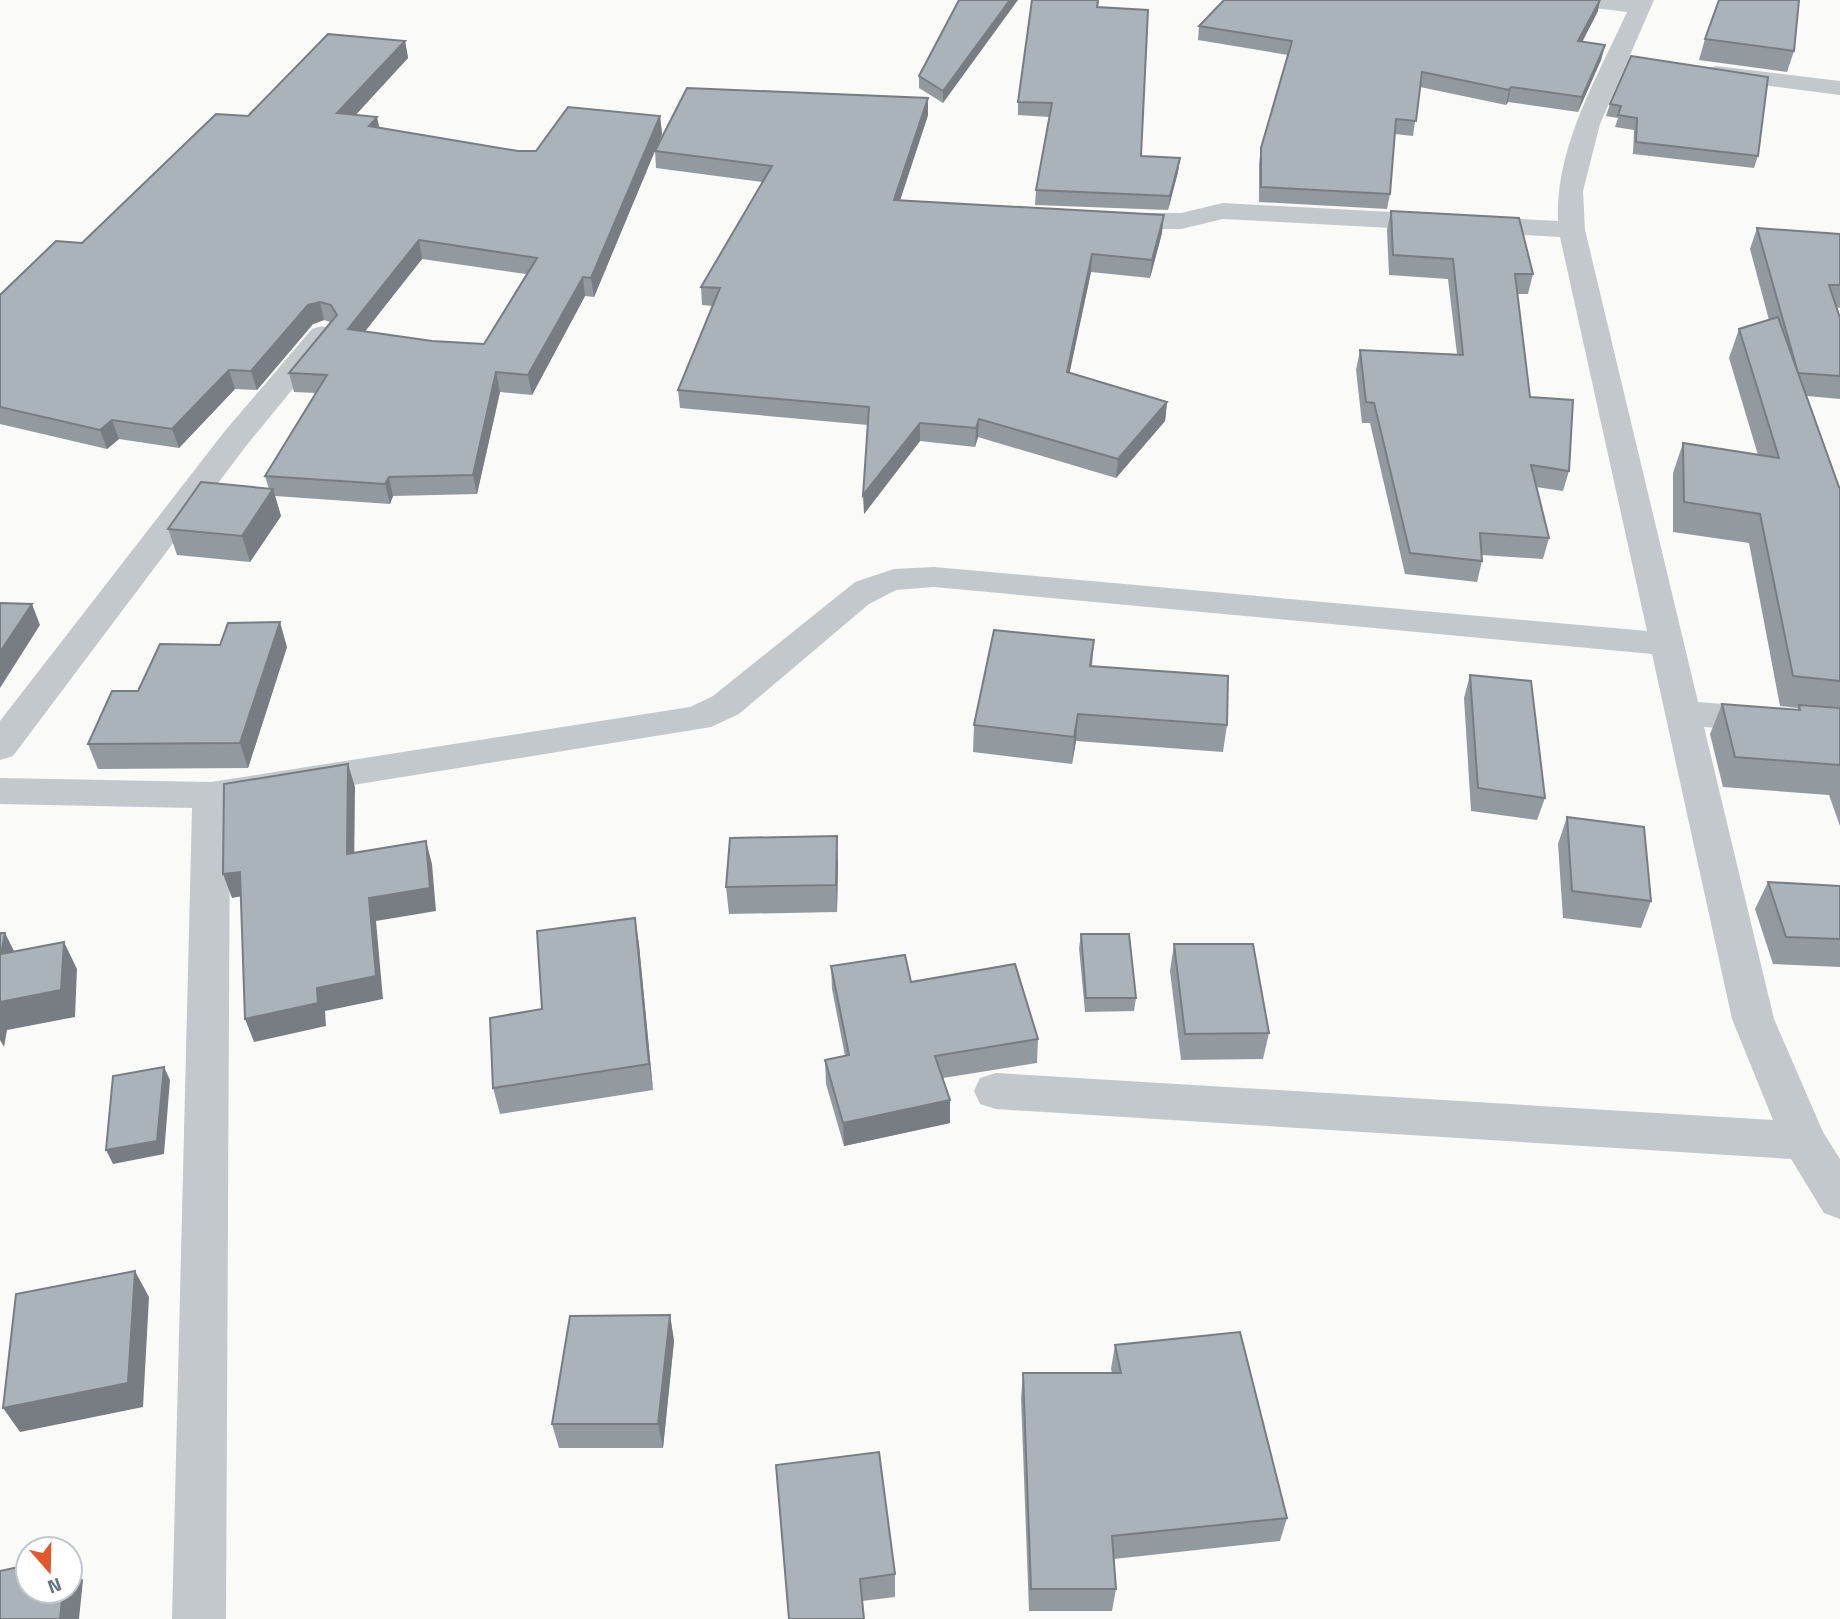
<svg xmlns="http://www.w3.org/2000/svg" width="1840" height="1619" font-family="'Titillium Web',sans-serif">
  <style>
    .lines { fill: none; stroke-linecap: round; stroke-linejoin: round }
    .minor { fill: #c3c8cc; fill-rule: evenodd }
    .wall { fill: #929a9f; fill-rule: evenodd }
    .shaded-wall { fill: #777d82 }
    .building { fill: #aab3b9; stroke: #777d82; stroke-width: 2; fill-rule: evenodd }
  </style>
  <rect width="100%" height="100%" fill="#fafaf8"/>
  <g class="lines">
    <path class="minor" d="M1575,0H1654L1600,124L1583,191L1585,230L1698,702L1840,713V737L1704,727L1774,1019L1823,1132L1840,1159V1219L1824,1213L1791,1159L996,1109L980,1104L974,1091L980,1078L996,1073L1773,1120L1732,1019L1652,654L934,587L896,590L869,604L739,714L711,727L230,805L226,1619H172L192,808L0,804V778L211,782L690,707L713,696L855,582L894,569L934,567L1647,631L1560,237L1223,219L1181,229H1111L1102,227L1098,221L1102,215L1111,213H1181L1223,203L1558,221C1555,147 1597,78 1627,12L1586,7Z
      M1716,66L1840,81V95L1708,78L1704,73L1708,68Z
      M322,326L332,329L336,335L332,341L246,446L13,756L0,760V721L224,432L312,329Z"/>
  </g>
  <path class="wall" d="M959,0L943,103L919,88V76Z
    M1032,0H1099L1098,7L1141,156L1180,158L1178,172L1168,210L1035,205L1036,190L1049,117L1018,115V102Z
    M1598,11L1582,42L1605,45L1601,60L1578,112L1508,102L1506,105L1420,87L1413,136L1395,134L1390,194L1387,209L1259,202V163L1261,148L1288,55L1198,40L1199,26Z
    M1705,39L1794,51L1787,72L1699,60Z
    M405,41L408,58L355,115L380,128L518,151H536L660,116L662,134L594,297L585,296L532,395L500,392L477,494L393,496L390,504L275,496L281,516L250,562L177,555L168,529L269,489L265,476L316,393L294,392L289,373L330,322L324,320L313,324L257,390L235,389L179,448L119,439L107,449L0,424V295L82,243L248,116ZM422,259L526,274L484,344L432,341L365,331Z
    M1631,56L1758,156L1754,168L1633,154L1634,130L1615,127L1618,118L1606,116L1610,104Z
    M928,115L900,201L1162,233L1150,278L1091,272L1069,373L1167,402L1165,421L1116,478L978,437L975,447L920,441L864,514L868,425L680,408L678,390L713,306L702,305L701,287L762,182L656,168L655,151Z
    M1391,211L1533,274L1528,294H1517L1530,397L1569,471L1563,491L1536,487L1549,538L1543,559L1482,555V561L1477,582L1405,574L1370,423H1362L1356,370L1360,350L1457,354L1448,279L1389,275L1387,230Z
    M1757,228L1840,234V308L1836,307L1840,318V399L1807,396L1839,487H1840V826L1829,795L1723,787L1710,734L1722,704L1798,710V708L1780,706L1749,543L1673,532V473L1683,443L1758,455L1729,358L1739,329L1769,320L1750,249Z
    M1094,640L1092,667L1227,725L1223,752L1076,741L1072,764L973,752L974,725Z
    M287,647L248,768L98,769L88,744L138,691Z
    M1470,675L1545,798L1537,820L1471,811L1464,698Z
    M1567,817L1651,901L1641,928L1563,918L1558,844Z
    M838,863L837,912L729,914L726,887Z
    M1768,882L1840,886V967L1773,964L1755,909Z
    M635,918L639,945L653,1090L500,1114L493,1088L542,1009Z
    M1081,934L1136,998L1134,1011L1085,1012L1079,948Z
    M1174,944L1269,1033L1263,1059L1181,1060L1170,971Z
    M831,966L911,982L1038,1039L1037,1063L943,1078L950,1123L844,1146L826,1084L825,1060L845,1056L832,989Z
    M670,1315L674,1341L663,1448H559L552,1424Z
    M1115,1345L1287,1518L1280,1541L1114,1559L1116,1589L1112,1611H1029L1021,1398L1023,1373H1112L1111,1369Z
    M776,1465L895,1574V1597L862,1601Z"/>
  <path class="shaded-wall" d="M1010,0H1018L943,103V91Z
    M1600,0L1598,11L1575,56L1578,41Z
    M405,41L408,58L341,131L337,113Z
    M1605,45L1601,60L1578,112L1582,97Z
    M1511,87L1508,102L1506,105L1509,90Z
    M928,98V115L894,218V200Z
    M660,116L662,134L594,297L591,278Z
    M377,117L381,135L369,126Z
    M1180,158L1178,172L1168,210L1170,196Z
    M1164,215L1162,233L1150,278L1152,260Z
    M419,240L422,259L352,348L348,329Z
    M1092,254L1091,272L1066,390L1067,372Z
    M583,277L585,296L532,395L528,375Z
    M320,302L324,320L313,324L257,390L251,371L308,305Z
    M229,370L235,389L179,448L172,429Z
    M496,372L500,392L477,494L473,475Z
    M1167,402L1165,421L1116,478L1118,459Z
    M979,419L978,437L975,447L976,428Z
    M112,420L119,439L107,449L100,430Z
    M920,423V441L864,514L863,495Z
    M389,477L393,496L390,504L385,484Z
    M273,489L281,516L250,562L242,536Z
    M32,604L40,625L0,688V652Z
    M280,622L287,647L248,768L240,743Z
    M1078,714L1076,741L1072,764L1074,737Z
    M348,764L355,787L354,878L347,854Z
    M837,836L838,863L837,912L836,885Z
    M426,841L432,864L436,911L376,921L383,999L325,1011L326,1026L254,1042L245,1019L317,988L369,898Z
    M240,872L248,895L232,898L223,874Z
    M635,918L639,945L653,1090L649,1064Z
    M5,933L18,959L1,954Z
    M64,942L77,969L75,1017L7,1030L4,1047L0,1040V1002Z
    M164,1067L170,1080L164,1154L113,1164L106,1150Z
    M950,1100V1123L844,1146L843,1123Z
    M135,1271L149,1297L143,1407L20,1432L3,1408Z
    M670,1315L674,1341L663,1448L658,1424Z
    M70,1563L83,1580L79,1619H60L63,1591H70Z"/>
  <path class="building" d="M959,0H1010L943,91L919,76Z
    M1032,0H1098L1097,7L1148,10L1141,156L1180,158L1170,196L1036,190L1052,103L1018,102Z
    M1224,0H1600L1578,41L1605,45L1582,97L1511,87L1509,90L1422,72L1416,121L1396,119L1390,194L1261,187V148L1292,41L1199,26Z
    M1719,0H1799L1794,51L1705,39Z
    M328,34L405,41L337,113L377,117L369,126L518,151H536L568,107L660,116L591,278L583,277L528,375L496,372L473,475L389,477L385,484L265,476L327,375L289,373L337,315L331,305L320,302L308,305L251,371L229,370L172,429L112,420L100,430L0,407V295L56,241L82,243L216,114L248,116ZM419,240L537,258L484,344L432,341L348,329Z
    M1631,56L1768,77L1758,156L1636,142L1637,118L1618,115L1621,106L1610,104Z
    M687,88L928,98L894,200L1164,215L1152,260L1092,254L1067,372L1167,402L1118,459L979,419L976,428L920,423L863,495L869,407L678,390L720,288L701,287L772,166L655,151Z
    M1391,211L1519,218L1533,274H1515L1530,397L1573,400L1569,471L1531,465L1549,538L1480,533L1482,561L1410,553L1374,403L1366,402L1360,350L1463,355L1453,259L1393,255Z
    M1757,228L1840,234V285H1829L1840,318V376L1798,373Z
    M1778,317L1839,487H1840V681L1793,676L1760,514L1684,502L1683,443L1779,458L1739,329Z
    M201,482L273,489L242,536L168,529Z
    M0,603L32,604L0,652Z
    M280,622L240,743L88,744L112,691H138L160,644L220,645L228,623Z
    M994,630L1094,640L1090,666L1228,676L1227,725L1078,714L1074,737L974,725Z
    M1470,675L1531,681L1545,798L1478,788Z
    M1722,704L1800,710L1799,705L1840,708V765L1735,757Z
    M348,764L347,854L426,841L430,888L369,898L376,976L317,988L318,1003L245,1019L240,872L223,874L224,784Z
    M1567,817L1644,827L1651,901L1572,891Z
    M837,836L836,885L726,887L730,838Z
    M1768,882L1840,886V939L1786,937Z
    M635,918L649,1064L493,1088L490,1018L542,1009L537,931Z
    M0,933H5L1,954L64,942L61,990L0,1002Z
    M1081,934H1129L1136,998H1086Z
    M1174,944H1253L1269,1033L1185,1034Z
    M905,955L911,982L1015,964L1038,1039L935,1056L950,1100L843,1123L825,1060L849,1055L831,966Z
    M164,1067L157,1141L106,1150L113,1076Z
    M135,1271L128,1383L3,1408L16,1294Z
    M670,1315L658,1424H552L570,1316Z
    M1240,1332L1287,1518L1112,1536L1116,1589H1031L1023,1373H1121L1115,1345Z
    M879,1452L895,1574L860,1579L864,1619H789L776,1465Z
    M28,1565V1591H63L60,1619H0V1571Z"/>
  <g transform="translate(49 1570) rotate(160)"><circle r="33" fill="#ffffff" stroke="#c1c8cd" stroke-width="2"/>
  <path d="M0-5L12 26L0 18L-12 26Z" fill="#e4572e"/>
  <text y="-10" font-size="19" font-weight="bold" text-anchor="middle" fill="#657683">N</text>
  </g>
</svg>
